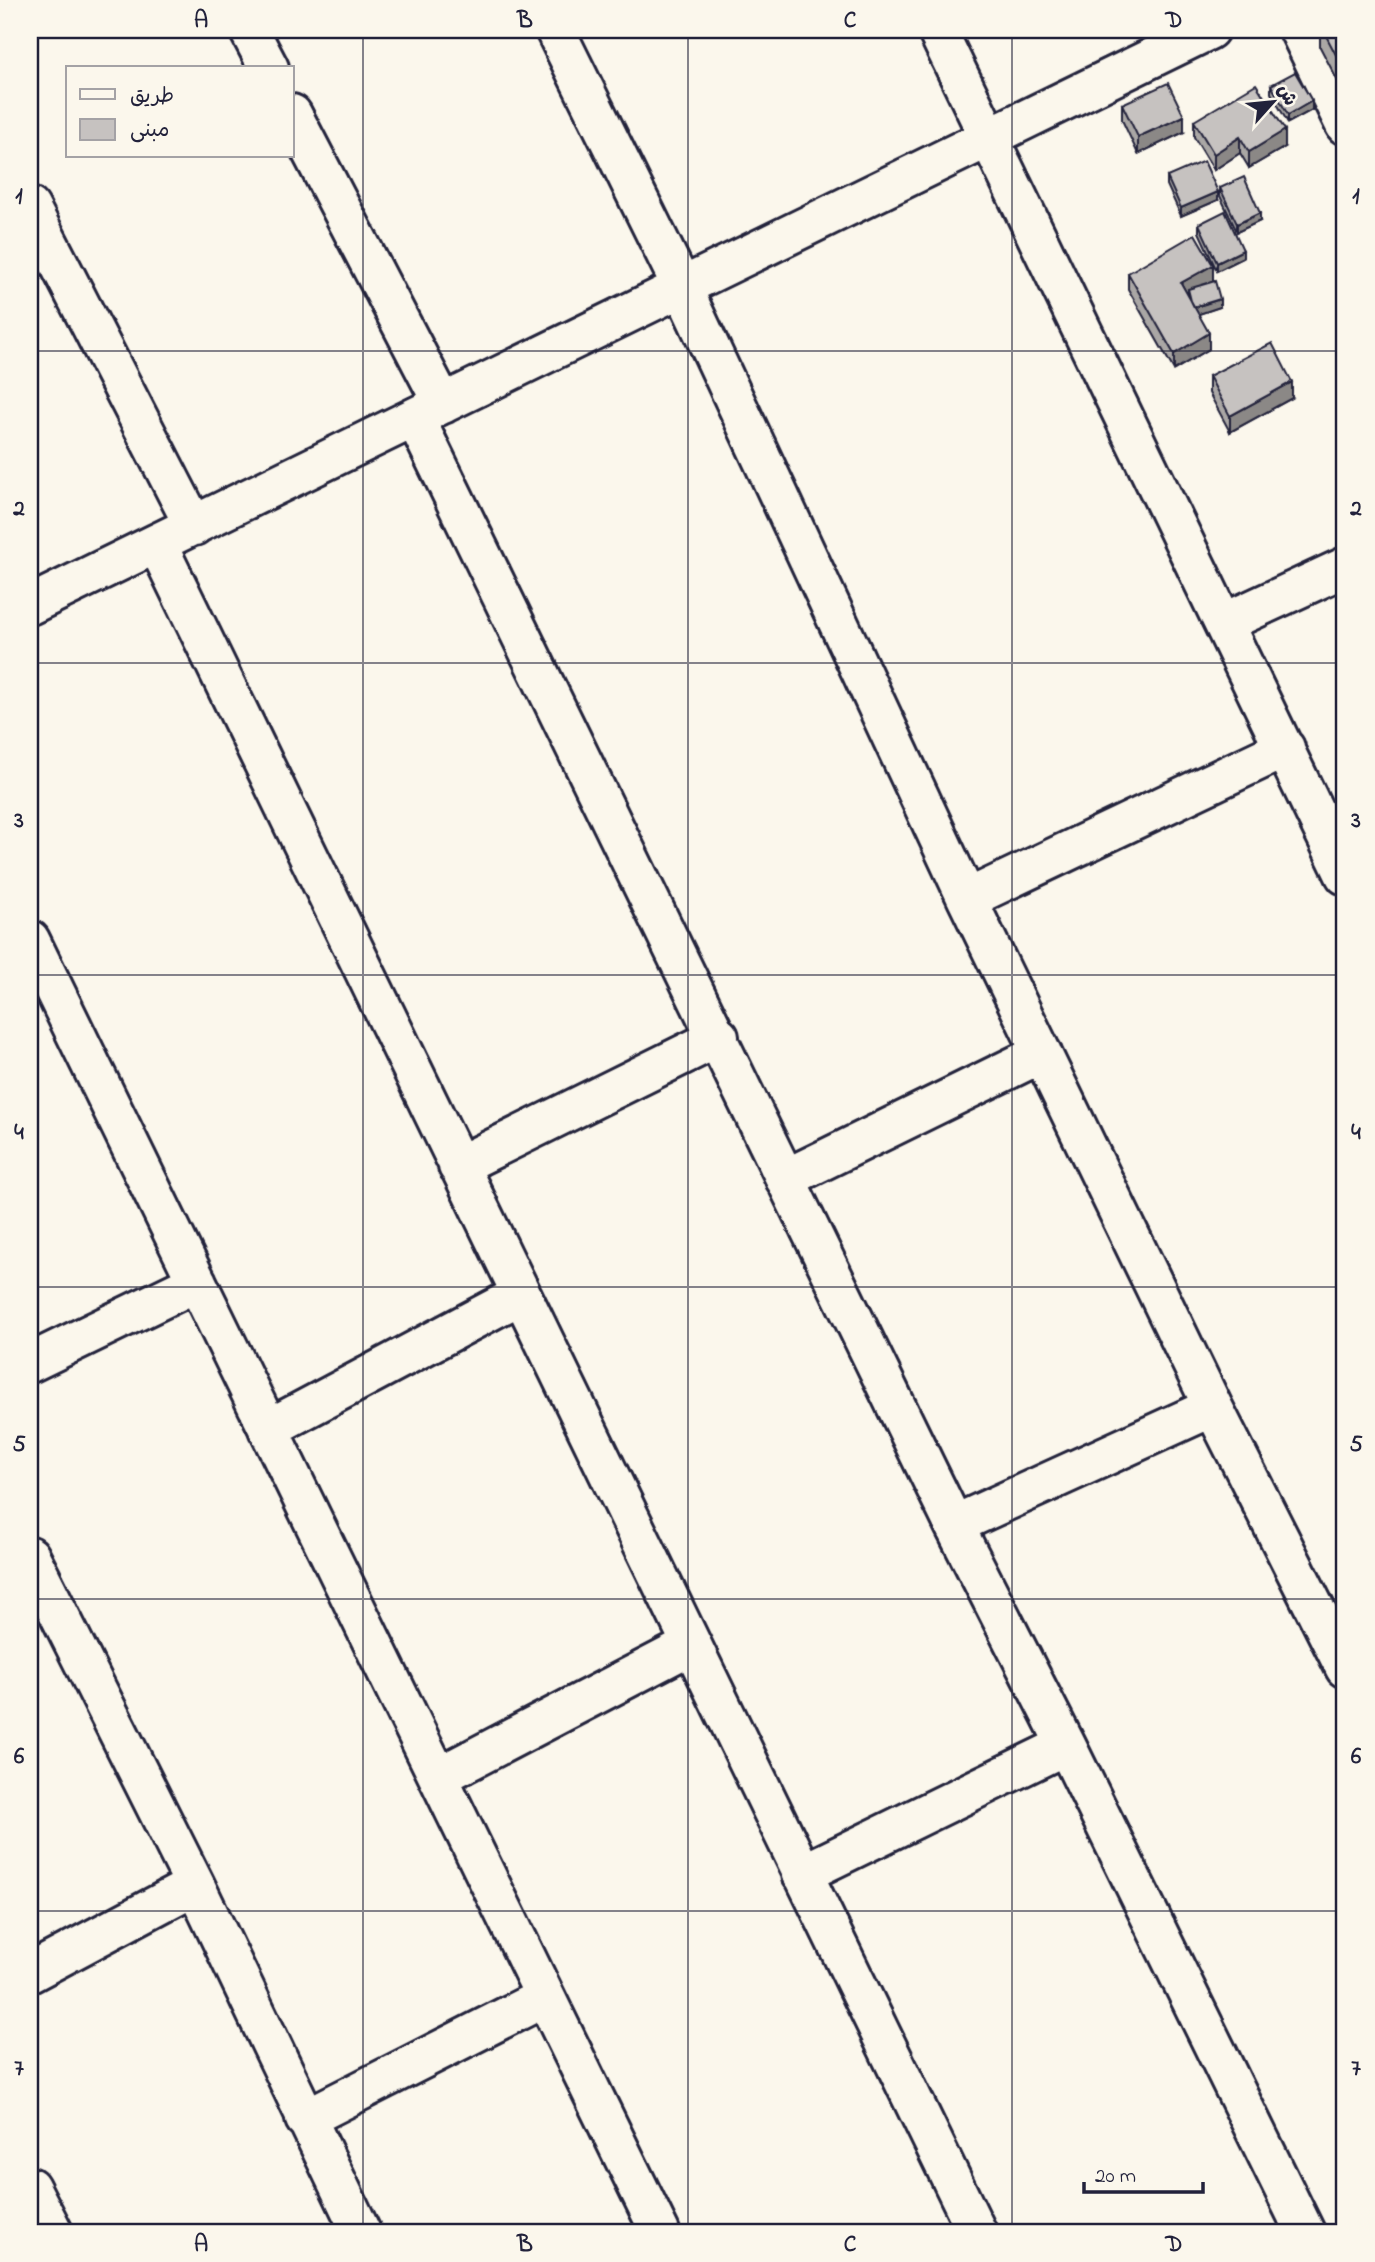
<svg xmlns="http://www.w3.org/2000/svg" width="1375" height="2262" font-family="'Indie Flower','Playpen Sans Arabic',sans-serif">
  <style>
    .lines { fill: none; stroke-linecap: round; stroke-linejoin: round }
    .minor-casing { stroke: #22223b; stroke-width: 44 }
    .minor { stroke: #fbf7ec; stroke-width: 38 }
    .wall { fill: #aaa7a5; stroke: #22223b; stroke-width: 2 }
    .shaded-wall { fill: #8b8886; stroke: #22223b; stroke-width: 2 }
    .building { fill: #c6c2c0; stroke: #22223b; stroke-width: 2 }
    .grid { fill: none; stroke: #22223b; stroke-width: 2; stroke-opacity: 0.55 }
    .neatline { fill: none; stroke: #22223b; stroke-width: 2.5 }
    .grid-label { font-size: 23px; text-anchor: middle; font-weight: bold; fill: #22223b }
  </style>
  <rect width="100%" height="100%" fill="#fbf7ec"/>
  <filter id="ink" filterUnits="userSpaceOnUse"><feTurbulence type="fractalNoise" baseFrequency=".0143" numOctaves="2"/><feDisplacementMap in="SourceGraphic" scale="14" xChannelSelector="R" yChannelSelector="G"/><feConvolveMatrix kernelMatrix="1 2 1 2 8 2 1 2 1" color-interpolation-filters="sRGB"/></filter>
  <g filter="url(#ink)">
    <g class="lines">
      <defs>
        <path id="minor" d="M249,30L269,68
          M555,30L682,287L967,899L1213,1407L1345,1668
          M937,30L1345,875
          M1299,30L1345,125
          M292,114L443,404
          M30,207L194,526
          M415,418L954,1525L1066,1745L1305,2232
          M157,544L977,2232
          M30,605L1209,30
          M1226,622L1345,567
          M967,899L1285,748
          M30,940L660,2232
          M458,1166L719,1037
          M785,1179L1042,1053
          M30,1363L197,1282
          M268,1429L520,1295
          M954,1525L1213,1407
          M30,1556L195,1885L361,2232
          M438,1777L691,1645
          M802,1874L1066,1745
          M30,1973L195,1885
          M305,2119L545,1997
          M30,2187L53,2232"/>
      </defs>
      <use href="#minor" class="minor-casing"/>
      <use href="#minor" class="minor"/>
    </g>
    <path class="wall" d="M1320,30H1345V95L1320,47Z
      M1271,85L1312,110L1288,123L1271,93Z
      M1122,104L1184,132L1138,154L1122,120Z
      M1194,121L1285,147L1249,168L1240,153L1214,170L1194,137Z
      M1167,177L1218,200L1181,216L1167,185Z
      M1220,188L1260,221L1237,232L1220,196Z
      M1199,224L1243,258L1217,271L1199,232Z
      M1128,273L1213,281L1210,283L1220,307L1198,314L1209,349L1174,370L1128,289Z
      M1209,376L1292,398L1230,432L1209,393Z"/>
    <path class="shaded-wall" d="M1312,101V110L1288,123V115Z
      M1184,116V132L1138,154V137Z
      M1285,130V147L1249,168V152Z
      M1240,137V153L1214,170V154Z
      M1218,192V200L1181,216V208Z
      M1260,213V221L1237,232V224Z
      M1243,250V258L1217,271V263Z
      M1213,265V281L1189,295L1188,289V296L1181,283Z
      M1220,299V307L1193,316V308Z
      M1209,333V349L1174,370V354Z
      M1292,382V398L1230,432V416Z"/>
    <path class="building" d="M1323,30H1345V72Z
      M1295,72L1312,101L1288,115L1271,85Z
      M1168,83L1184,116L1138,137L1122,104Z
      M1256,84L1285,130L1249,152L1240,137L1214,154L1194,121Z
      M1204,161L1218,192L1181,208L1167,177Z
      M1244,177L1260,213L1237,224L1220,188Z
      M1225,211L1243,250L1217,263L1199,224Z
      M1195,234L1213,265L1181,283L1209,333L1174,354L1128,273Z
      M1215,281L1220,299L1194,307L1191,301L1188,289Z
      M1272,343L1292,382L1230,416L1209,376Z"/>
  </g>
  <path class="grid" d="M363,30V2232M688,30V2232M1012,30V2232M30,351H1345M30,663H1345M30,975H1345M30,1287H1345M30,1599H1345M30,1911H1345"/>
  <rect width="1375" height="2262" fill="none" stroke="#fbf7ec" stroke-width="77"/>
  <rect x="66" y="66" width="228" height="91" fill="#fbf7ec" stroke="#a4a2a5" stroke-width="2"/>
  <rect x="80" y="89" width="35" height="10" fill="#fbf7ec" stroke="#a4a2a5" stroke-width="2"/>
  <text x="130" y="102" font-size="21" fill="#22223b">طريق</text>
  <rect x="80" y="119" width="35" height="21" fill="#c6c2c0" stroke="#a4a2a5" stroke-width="2"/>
  <text x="130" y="136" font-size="21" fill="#22223b">مبنى</text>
  <g transform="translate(1273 102) rotate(63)" stroke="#fbf7ec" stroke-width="5" paint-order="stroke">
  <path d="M0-5L12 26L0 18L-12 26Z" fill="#22223b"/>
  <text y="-10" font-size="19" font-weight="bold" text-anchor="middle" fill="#22223b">ش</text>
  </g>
  <path d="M1084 2182v10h119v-10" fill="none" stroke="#22223b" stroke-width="3.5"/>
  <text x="1095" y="2182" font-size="21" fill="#22223b" stroke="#fbf7ec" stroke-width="5" paint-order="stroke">20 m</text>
  <rect x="38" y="38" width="1298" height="2186" class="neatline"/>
  <g class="grid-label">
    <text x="201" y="27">A</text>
    <text x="525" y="27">B</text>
    <text x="850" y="27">C</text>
    <text x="1174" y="27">D</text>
    <text x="19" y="203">1</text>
    <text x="1356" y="203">1</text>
    <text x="19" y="515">2</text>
    <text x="1356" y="515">2</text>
    <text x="19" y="827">3</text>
    <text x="1356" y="827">3</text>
    <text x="19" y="1139">4</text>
    <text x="1356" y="1139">4</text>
    <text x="19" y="1451">5</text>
    <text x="1356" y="1451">5</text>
    <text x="19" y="1763">6</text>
    <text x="1356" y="1763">6</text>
    <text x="19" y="2075">7</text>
    <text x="1356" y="2075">7</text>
    <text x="201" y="2251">A</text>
    <text x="525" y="2251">B</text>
    <text x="850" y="2251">C</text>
    <text x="1174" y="2251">D</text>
  </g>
</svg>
